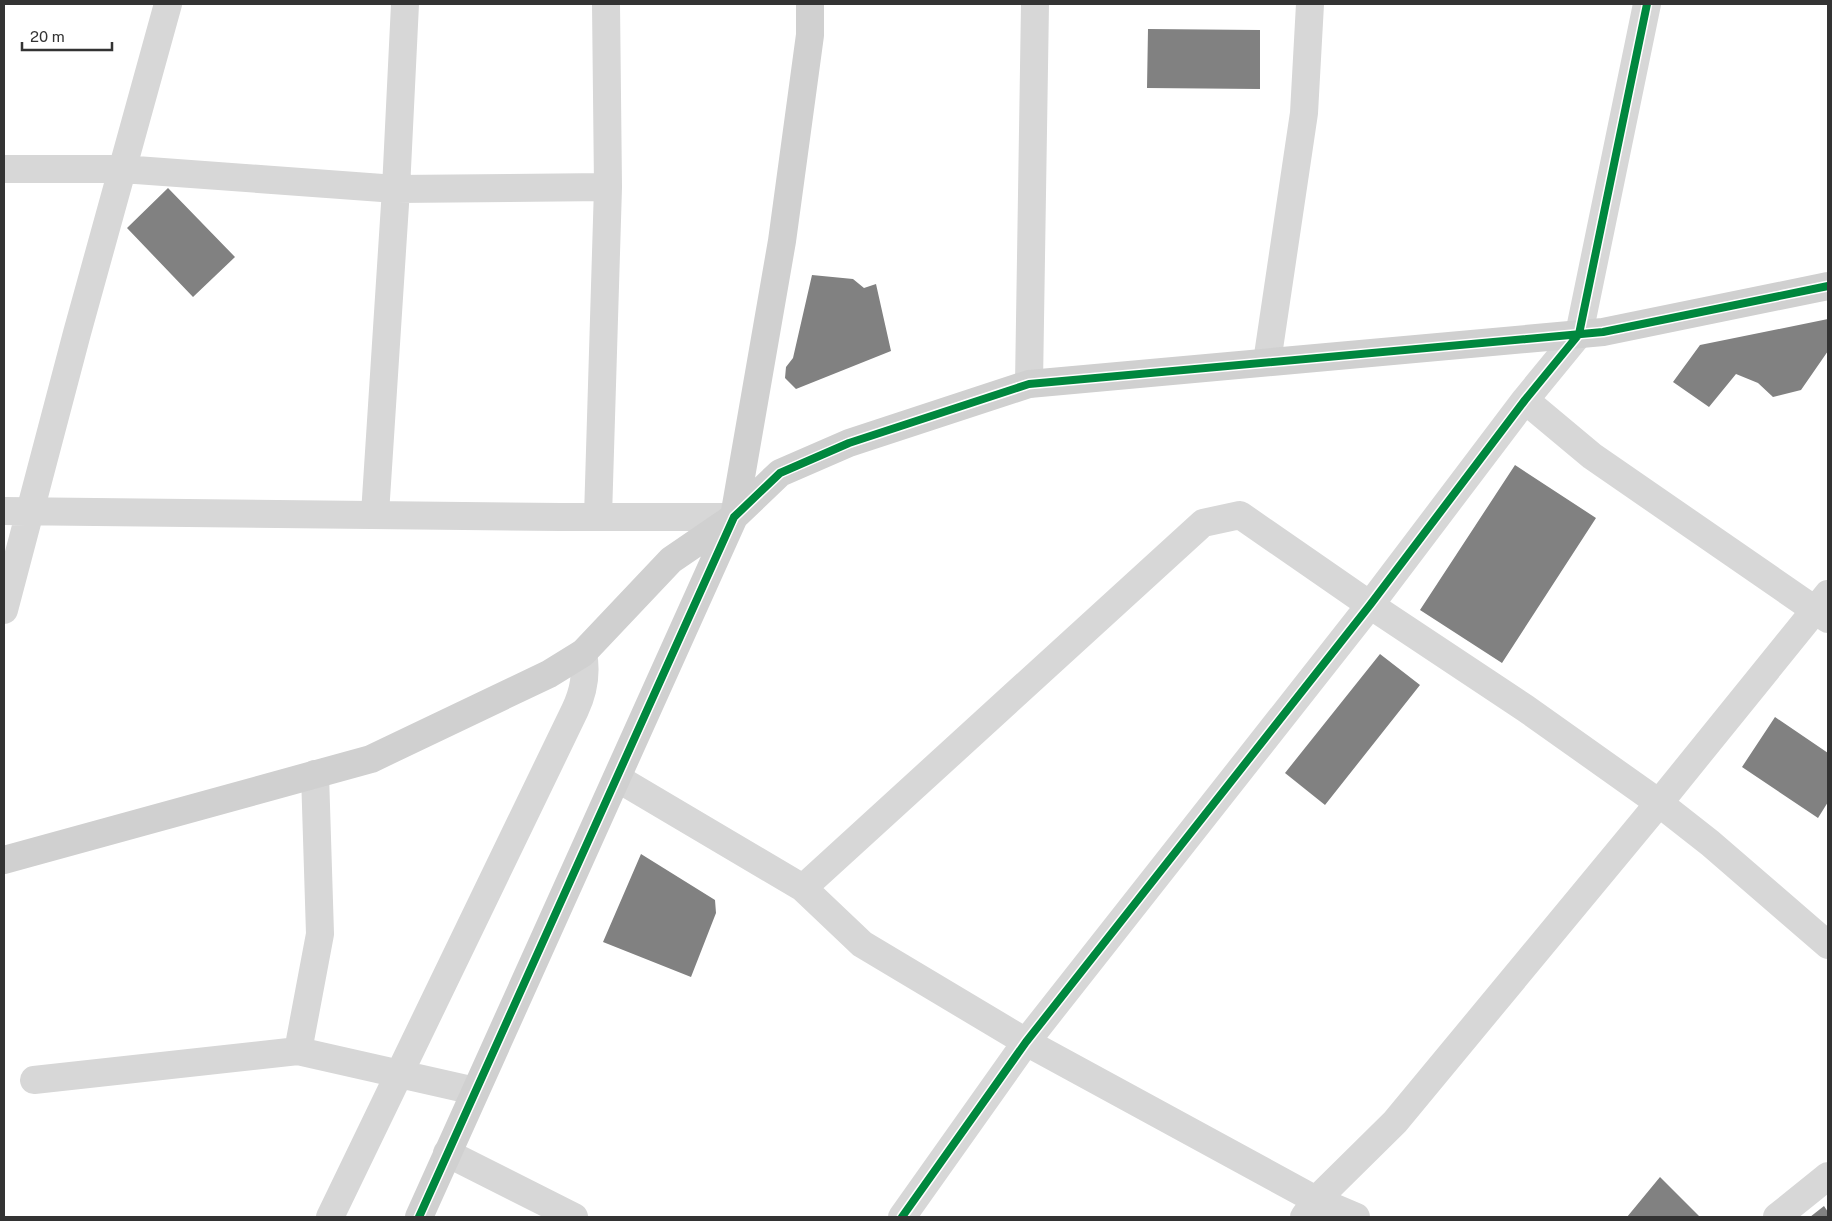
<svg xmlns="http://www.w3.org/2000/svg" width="1832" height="1221" font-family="'Public Sans',sans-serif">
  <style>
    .building { fill: #818181 }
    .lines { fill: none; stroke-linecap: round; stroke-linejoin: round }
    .street { stroke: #d7d7d7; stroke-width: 28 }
    .secondary { stroke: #d0d0d0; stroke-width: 28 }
    .cycleway-casing { stroke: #fff; stroke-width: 11 }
    .cycleway { stroke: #00873e; stroke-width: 8 }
  </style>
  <rect width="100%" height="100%" fill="#fff"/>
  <path class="building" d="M1148,29L1260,30V89L1147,88Z
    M168,188L235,257L193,297L127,228Z
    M812,275L853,279L864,288L876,284L891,351L796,389L785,378L786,367L793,358Z
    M1828,319V351L1801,390L1773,397L1758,383L1736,374L1709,407L1673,382L1700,345Z
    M1515,465L1596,518L1502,663L1420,610Z
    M1380,654L1420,685L1325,805L1285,773Z
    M1775,717L1828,753V802L1818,818L1742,767Z
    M641,854L715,900L716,913L691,977L603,942Z
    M1660,1177L1700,1217H1627Z
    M1824,1206L1828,1212V1217H1810Z"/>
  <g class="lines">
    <path class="street" d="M4,169H122L396,189L608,187
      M1267,362L1304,113L1310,4
      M1029,384L1035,4
      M1525,400L1592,456L1828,619
      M4,511L561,517H734
      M375,514L396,189L405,4
      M598,517L608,187L606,4
      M4,610L77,333L168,4
      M617,778L803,888L862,944L1026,1042L1316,1200L1356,1217
      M803,888L1203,523L1240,515L1370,605L1525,708L1659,803L1710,843L1828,945
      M298,1051L320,934L315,774
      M34,1080L298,1051L475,1091
      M447,1153L574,1217
      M330,1217L575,710C584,691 587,674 583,653
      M902,1217L1026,1042L1370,605L1525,400L1579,334L1647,4
      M1304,1217L1316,1200L1395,1122L1659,803L1828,594
      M1777,1217L1828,1176"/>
    <path class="secondary" d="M4,860L371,759L549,674L583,653L671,560L734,517L782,241L810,35V4
      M419,1217L734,517L780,473L849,443L1029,384L1603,332L1828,286"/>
    <defs>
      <path id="cycleway" d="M419,1217L734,517L780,473L849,443L1029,384L1603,332L1828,286
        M902,1217L1026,1042L1370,605L1525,400L1579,334L1647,4"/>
    </defs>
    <use href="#cycleway" class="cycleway-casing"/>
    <use href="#cycleway" class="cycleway"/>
  </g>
  <rect width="1832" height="1221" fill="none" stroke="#333333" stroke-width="10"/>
  <path d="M22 42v8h90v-8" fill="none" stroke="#333333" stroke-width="2.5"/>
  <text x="30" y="42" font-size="15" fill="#333333" stroke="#ffffff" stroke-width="4" paint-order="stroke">20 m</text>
</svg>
